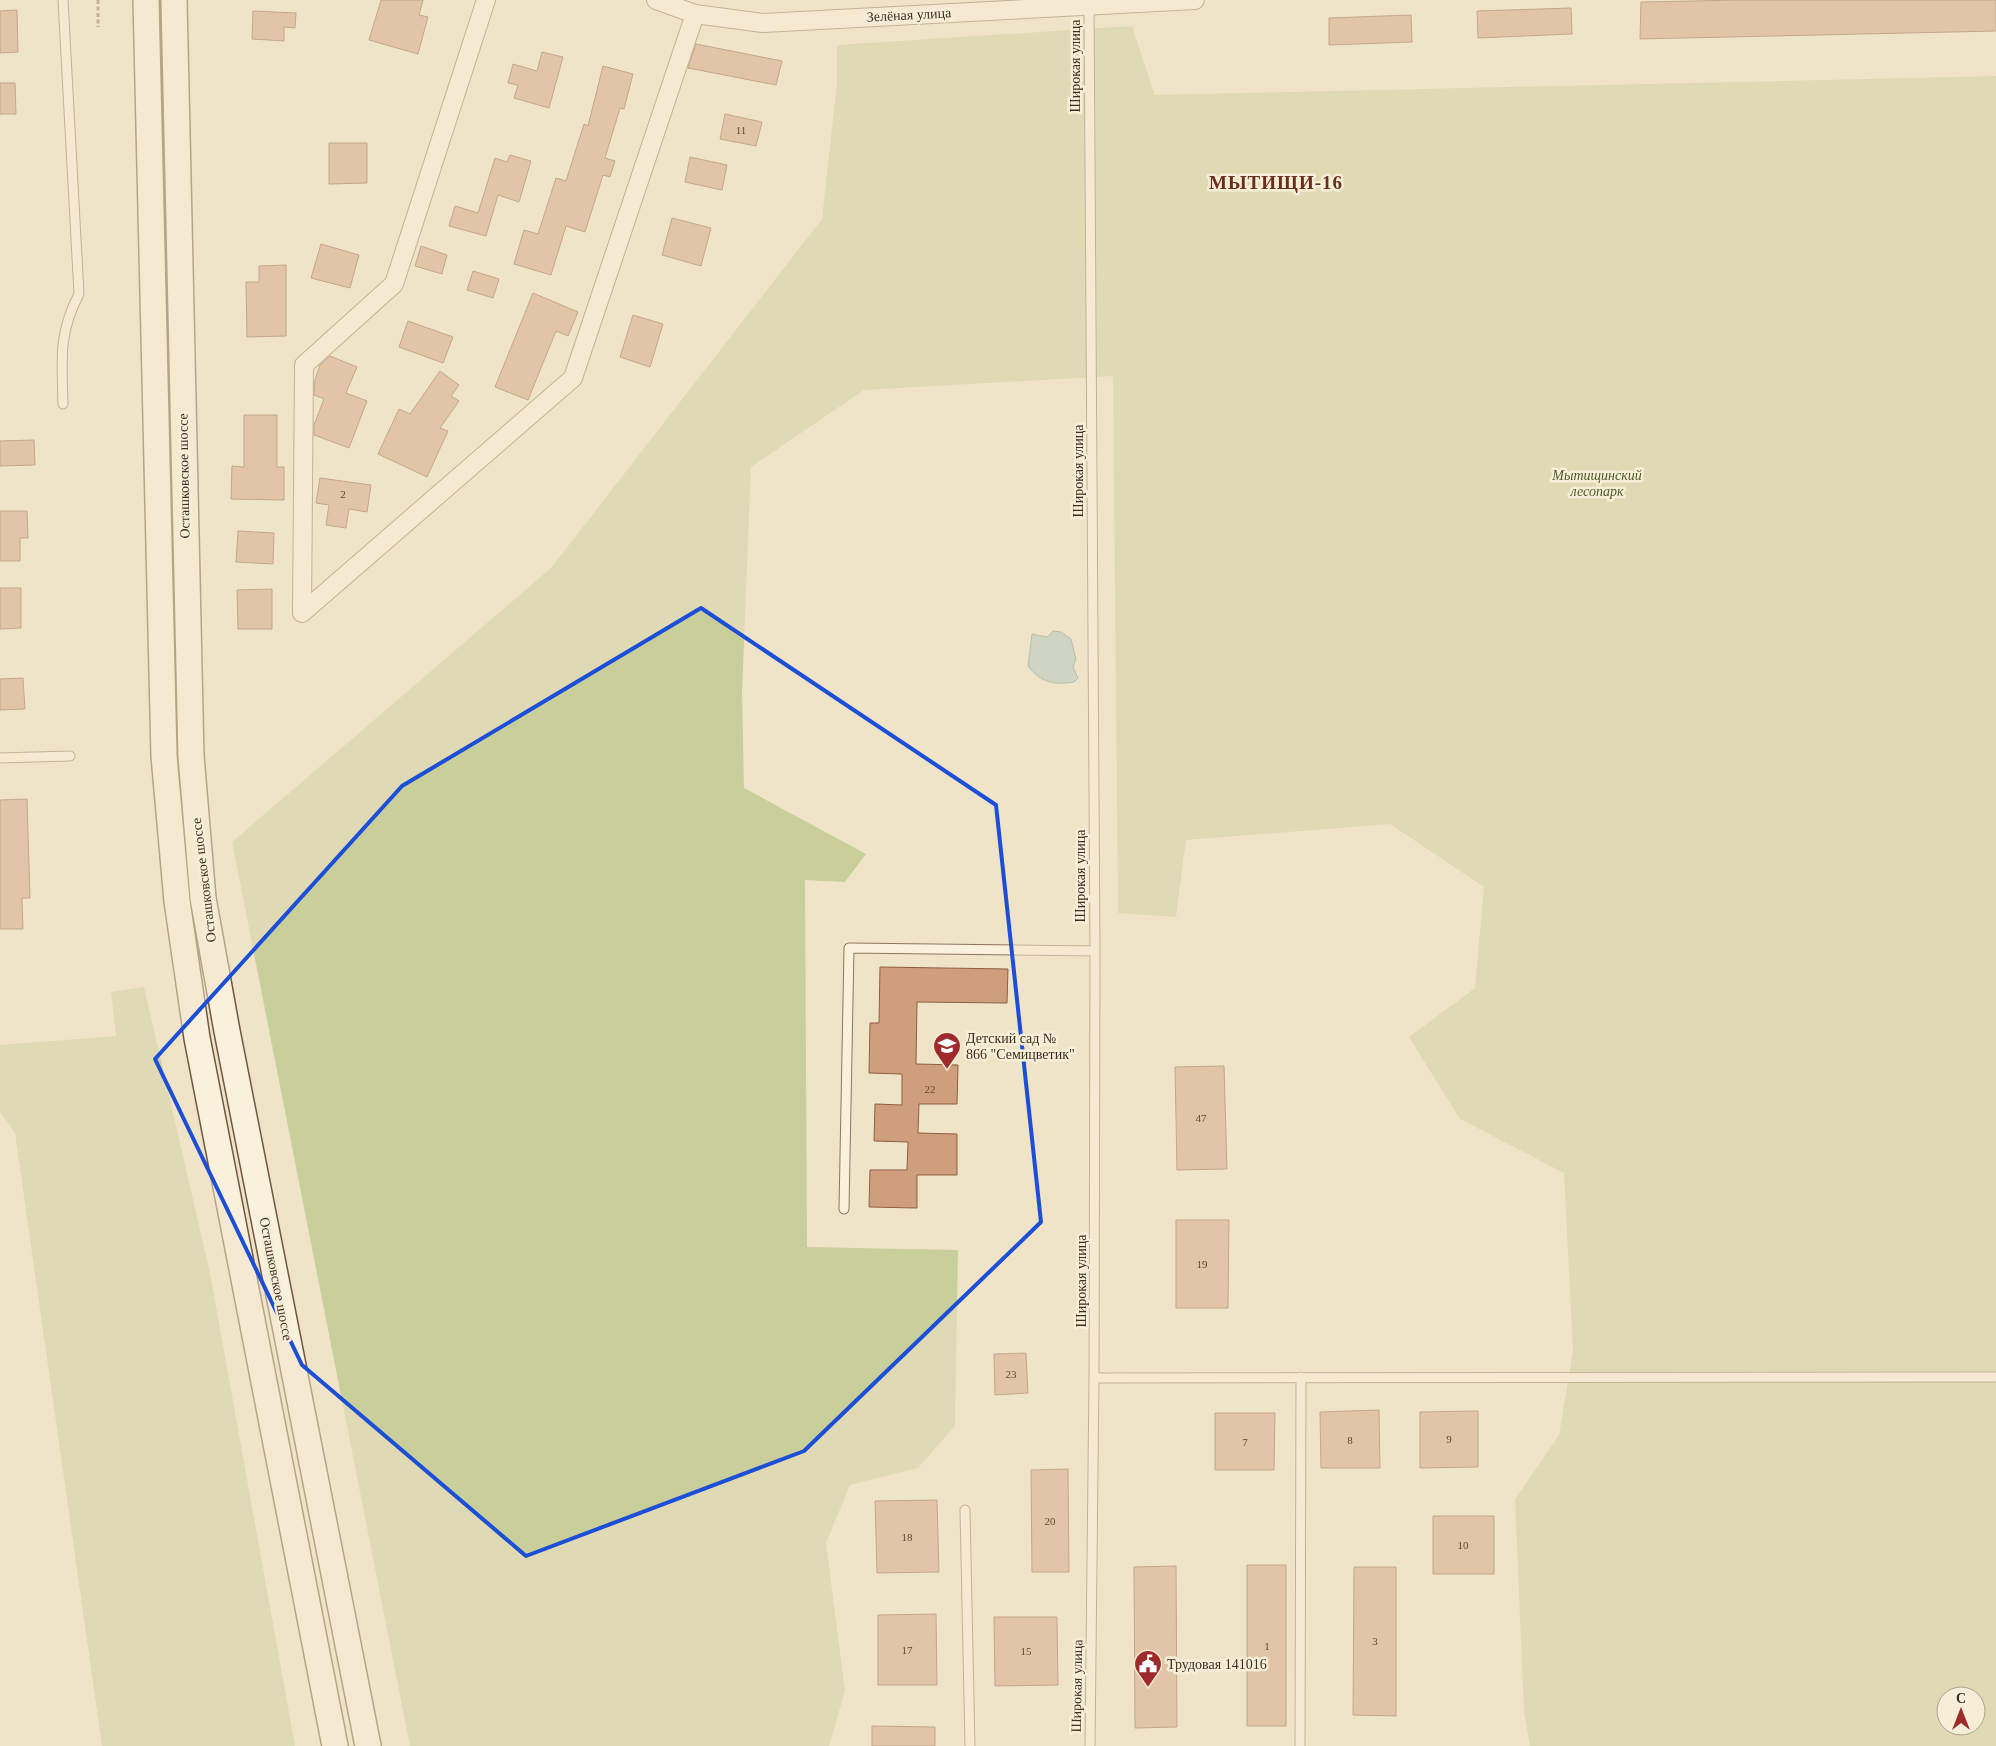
<svg xmlns="http://www.w3.org/2000/svg" width="1996" height="1746" font-family="'Times New Roman',serif">
  <style>
    .green { fill: #c9cf9b; fill-rule: evenodd }
    .water { fill: #a9c4bc; stroke: #6f938a }
    .building { fill: #cf9f7d; stroke: #8d5f41 }
    .lines { fill: none; stroke-linecap: round; stroke-linejoin: round }
    .service-casing { stroke: #8d765c; stroke-width: 11 }
    .minor-casing { stroke: #8d765c; stroke-width: 20 }
    .secondary-casing { stroke: #6f573f; stroke-width: 28 }
    .path { stroke: #8d765c; stroke-width: 3; stroke-dasharray: 4 2.5; stroke-linecap: butt }
    .service { stroke: #faf1dc; stroke-width: 9 }
    .minor { stroke: #faf1dc; stroke-width: 18 }
    .secondary { stroke: #faf1dc; stroke-width: 25 }
    .marked { fill: none; stroke: #1d4ed8; stroke-width: 4; stroke-linejoin: round }
    .labels { text-anchor: middle; dominant-baseline: central; stroke-width: 5; stroke-linejoin: round; paint-order: stroke }
    .number-label { font-size: 11px; fill: #624a37 }
    .street-label { font-size: 14px; fill: #3d2e20; stroke: #f7eed8 }
    .park-label { font-size: 14px; font-style: italic; fill: #4d5a26; stroke: #f7eed8 }
    .poi-label { font-size: 14px; fill: #3d2e20; stroke: #f7eed8; text-anchor: start }
    .district-label { font-size: 19px; font-weight: bold; letter-spacing: 1px; fill: #6b2e1e; stroke: #f7eed8 }
  </style>
  <rect width="100%" height="100%" fill="#f0e4c8"/>
  <path class="green" d="M1132,26L1155,95L1996,76V1746H1530L1524,1712L1515,1499L1559,1435L1573,1351L1564,1173L1460,1119L1409,1037L1475,988L1484,887L1390,824L1186,840L1176,917L1118,913L1113,376L864,390L751,467L742,692L744,788L866,854L845,882L805,880L807,1247L958,1250L955,1426L918,1468L850,1485L826,1543L845,1691L829,1746H410L232,842L551,568L822,219L837,82V45ZM1946,1696H1976V1726H1946Z
    M144,987L210,1273L295,1746H102L15,1133L0,1112V1045L116,1036L111,992Z"/>
  <path class="water" d="M1053,631L1061,632L1071,639L1076,659L1073,667L1078,678L1074,682C1054,685 1041,683 1028,666L1032,634L1047,637Z"/>
  <path class="building" d="M381,0H423L419,15L428,17L418,54L369,40Z
    M1740,0H1996V31L1640,39L1641,2Z
    M1571,8L1572,34L1478,38L1477,11Z
    M17,10L18,52L0,53V11Z
    M253,11L296,13L295,28L284,27V41L252,39Z
    M1411,15L1412,42L1329,45V18Z
    M696,44L782,61L776,85L688,68Z
    M542,52L563,57L549,108L514,98L518,85L508,83L513,64L537,71Z
    M603,66L633,74L624,109L620,108L605,158L615,161L610,177L603,175L585,232L566,226L551,275L514,264L524,230L538,234L556,178L566,181L584,124L588,126Z
    M0,83H15L16,114H0Z
    M725,114L762,122L756,146L720,139Z
    M329,143H367V183L329,184Z
    M510,155L531,161L519,202L498,195L486,236L449,226L455,206L478,213L495,158L507,162Z
    M690,157L727,165L722,190L685,182Z
    M672,218L711,228L701,266L662,255Z
    M321,244L359,255L350,288L311,278Z
    M421,246L447,255L442,274L415,266Z
    M286,265V336L247,337L246,282H259V266Z
    M473,271L499,279L493,298L467,290Z
    M533,293L578,312L568,336L556,331L528,400L495,387Z
    M633,315L663,324L650,367L620,357Z
    M408,321L453,337L443,363L399,347Z
    M330,356L357,367L346,393L367,401L349,448L314,435V425L324,399L314,395L315,380L320,365Z
    M440,371L459,385L451,396L459,401L440,428L448,431L427,477L378,454L399,409L410,414Z
    M244,415H277V467H284V500L231,499L232,466L244,467Z
    M34,440L35,465L0,466V441Z
    M320,478L371,485L367,512L349,509L346,528L326,525L329,505L316,503Z
    M0,511H27L28,538H20V561H0Z
    M238,531L274,533L273,564L236,562Z
    M0,588H21V628L0,629Z
    M272,589V629H238L237,590Z
    M23,678L25,709L0,710V679Z
    M27,799L30,898H22L23,929H0V800Z
    M880,967L1008,969L1007,1003L917,1002L916,1064L958,1065L957,1104H919L918,1133L957,1134V1175H917V1208L869,1207L870,1170H907L908,1142L874,1141L875,1104L902,1105V1074L869,1073L870,1023H879Z
    M1224,1066L1227,1169L1177,1170L1175,1067Z
    M1176,1220H1229L1228,1308H1176Z
    M1026,1353L1028,1393L995,1395L994,1354Z
    M1379,1410L1380,1468H1321L1320,1412Z
    M1478,1411V1467L1420,1468V1412Z
    M1215,1413H1275L1274,1470H1215Z
    M1068,1469L1069,1572H1032L1031,1470Z
    M937,1500L939,1572L877,1573L875,1501Z
    M1433,1516H1494V1574H1433Z
    M1247,1565H1286V1726H1247Z
    M1176,1566L1177,1727L1135,1728L1134,1567Z
    M1354,1567H1396V1716L1353,1715Z
    M936,1614L937,1685H878V1615Z
    M994,1617H1057L1058,1685L995,1686Z
    M872,1726L935,1727V1746H872Z"/>
  <g class="lines">
    <defs>
      <path id="service" d="M63,0L79,294C58,334 62,361 63,404
        M1089,4L1095,951L1094,1378L1090,1746
        M0,758L70,756
        M844,1209L849,948L1095,951
        M1094,1378L1996,1377
        M965,1510L970,1746
        M1300,1746L1301,1377"/>
      <path id="minor" d="M486,0L394,284L304,365L302,613L573,378L695,14
        M656,0L695,14L763,23L1195,0"/>
      <path id="secondary" d="M146,0L164,756L177,901L197,1038L335,1746
        M174,0L191,756L203,898L227,1031L368,1746"/>
    </defs>
    <use href="#service" class="service-casing"/>
    <use href="#minor" class="minor-casing"/>
    <use href="#secondary" class="secondary-casing"/>
    <path class="path" d="M98,0V27"/>
    <use href="#service" class="service"/>
    <use href="#minor" class="minor"/>
    <use href="#secondary" class="secondary"/>
  </g>
  <path d="M0 0H1996V1746H0ZM701,608L996,805L1041,1222L804,1451L526,1556L302,1365L155,1059L402,786Z" fill="#f0e4c8" fill-opacity=".55" fill-rule="evenodd"/>
  <path class="marked" d="M701,608L996,805L1041,1222L804,1451L526,1556L302,1365L155,1059L402,786Z"/>
  <defs>
    <symbol id="school-pin" viewBox="-11 -11 22 30"><path d="M0 17L-7.5 6A9.5 9.5 0 1 1 7.5 6Z" fill="#9e2a2b" stroke="#f7eed8"/><path d="M0-5L7-2L0 1L-7-2ZM-4 1L0 2.5L4 1V4Q0 6-4 4Z" fill="#fff"/></symbol>
    <symbol id="civic-pin" viewBox="-11 -11 22 30"><path d="M0 17L-7.5 6A9.5 9.5 0 1 1 7.5 6Z" fill="#9e2a2b" stroke="#f7eed8"/><path d="M-.6-6.5H3V-4.5H.6V-3L4-1V1h2V6H-6V1h2V-1L-.6-3ZM-1.2 2.5V6h2.4V2.5Z" fill="#fff"/></symbol>
  </defs>
  <g fill-rule="evenodd">
    <use href="#school-pin" x="931" y="1030" width="32" height="43"/>
    <use href="#civic-pin" x="1132" y="1648" width="32" height="43"/>
  </g>
  <g class="labels">
    <g class="number-label">
      <text x="741" y="130">11</text>
      <text x="343" y="494">2</text>
      <text x="930" y="1089">22</text>
      <text x="1201" y="1118">47</text>
      <text x="1202" y="1264">19</text>
      <text x="1011" y="1374">23</text>
      <text x="1449" y="1439">9</text>
      <text x="1350" y="1440">8</text>
      <text x="1245" y="1442">7</text>
      <text x="1050" y="1521">20</text>
      <text x="907" y="1537">18</text>
      <text x="1463" y="1545">10</text>
      <text x="1375" y="1641">3</text>
      <text x="1267" y="1646">1</text>
      <text x="907" y="1650">17</text>
      <text x="1026" y="1651">15</text>
    </g>
    <g class="street-label">
      <text transform="translate(909 15) rotate(-3)">Зелёная улица</text>
      <text transform="translate(1075 66) rotate(-90)">Широкая улица</text>
      <text transform="translate(1078 471) rotate(-90)">Широкая улица</text>
      <text transform="translate(184 476) rotate(-91)">Осташковское шоссе</text>
      <text transform="translate(1080 876) rotate(-90)">Широкая улица</text>
      <text transform="translate(204 880) rotate(-97)">Осташковское шоссе</text>
      <text transform="translate(276 1279) rotate(79)">Осташковское шоссе</text>
      <text transform="translate(1081 1281) rotate(-90)">Широкая улица</text>
      <text transform="translate(1077 1686) rotate(-89)">Широкая улица</text>
    </g>
    <g class="park-label">
      <text x="1597" y="475">Мытищинский<tspan x="1597" dy="16">лесопарк</tspan></text>
    </g>
    <g class="poi-label">
      <text x="966" y="1038">Детский сад №<tspan x="966" dy="16">866 "Семицветик"</tspan></text>
      <text x="1167" y="1664">Трудовая 141016</text>
    </g>
    <g class="district-label">
      <text x="1276" y="182">МЫТИЩИ-16</text>
    </g>
  </g>
  <g transform="translate(1961 1711)"><circle r="24" fill="#f7eed8" stroke="#ada18e"/>
  <path d="M0-4L9 19L0 12L-9 19Z" fill="#9e2a2b"/>
  <text y="-8" font-size="14" font-weight="bold" text-anchor="middle" fill="#3d2e20">С</text>
  </g>
</svg>
